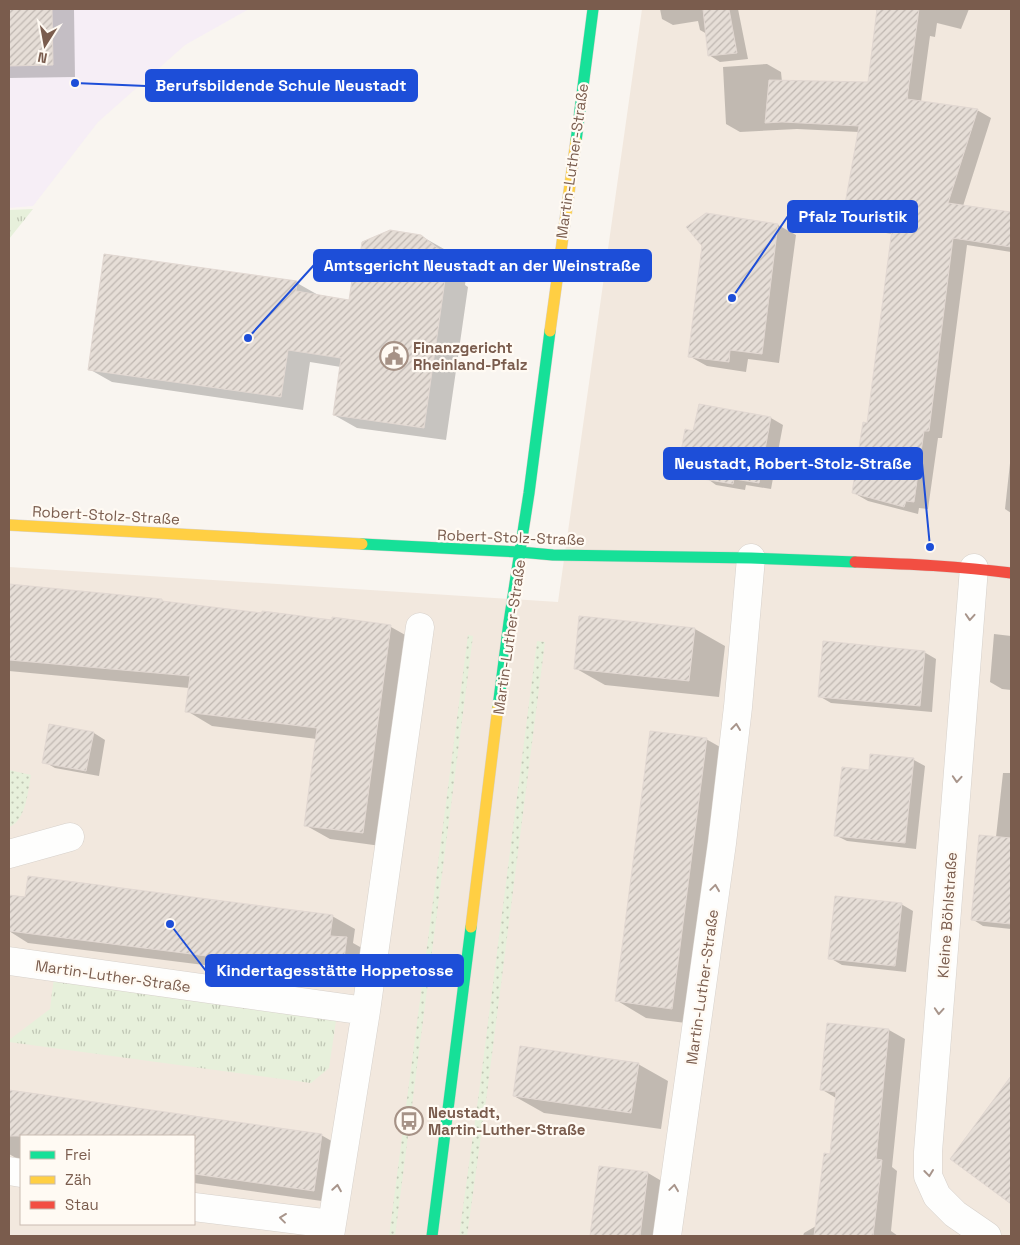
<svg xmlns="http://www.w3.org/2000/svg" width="1020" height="1245" font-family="'Space Grotesk',sans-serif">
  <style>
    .residential { fill: #f2e8de; fill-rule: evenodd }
    .education { fill: #f6eef6 }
    .grass { fill: url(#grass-tufts) }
    .garden { fill: url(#garden-dots) }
    .shadow { fill: #0003 }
    .building { fill: url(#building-hatch); stroke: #e2d8d2 }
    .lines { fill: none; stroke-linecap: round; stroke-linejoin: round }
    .street-casing { stroke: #d7d1cb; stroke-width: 29 }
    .fast-casing { stroke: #d9d2cb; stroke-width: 12 }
    .slow-casing { stroke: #d9d2cb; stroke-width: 12 }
    .jam-casing { stroke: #d9d2cb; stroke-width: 12 }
    .street { stroke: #fefefd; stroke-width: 28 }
    .fast { stroke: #16e098; stroke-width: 11 }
    .slow { stroke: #ffcf43; stroke-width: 11 }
    .jam { stroke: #f24e42; stroke-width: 11 }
    .oneway { stroke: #a8958b }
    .labels { text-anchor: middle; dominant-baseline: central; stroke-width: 4.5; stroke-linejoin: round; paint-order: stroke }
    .street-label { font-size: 15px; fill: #7a5c4d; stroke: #fffaf3 }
    .poi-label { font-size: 15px; font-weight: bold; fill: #7a5c4d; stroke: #fffaf3; text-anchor: start }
    .leader { fill: none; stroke: #1d4ed8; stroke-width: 2 }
    .callout-dot { fill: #1d4ed8; stroke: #fffaf3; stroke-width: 2 }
    .callout { fill: #1d4ed8; stroke: #1d4ed8; stroke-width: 2 }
    .callout-label { font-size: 16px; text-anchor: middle; font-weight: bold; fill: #fff }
  </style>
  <defs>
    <pattern id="grass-tufts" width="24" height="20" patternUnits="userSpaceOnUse" patternTransform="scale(1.25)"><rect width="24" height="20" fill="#e7f0db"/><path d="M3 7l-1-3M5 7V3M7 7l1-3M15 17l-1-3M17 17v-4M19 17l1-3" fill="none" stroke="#c0c6b4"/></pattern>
    <pattern id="garden-dots" width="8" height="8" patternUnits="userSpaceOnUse" patternTransform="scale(1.25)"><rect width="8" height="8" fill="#e7f0db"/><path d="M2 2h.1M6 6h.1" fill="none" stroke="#c0c6b4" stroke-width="1.8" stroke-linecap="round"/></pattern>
    <pattern id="building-hatch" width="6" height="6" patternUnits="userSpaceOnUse" patternTransform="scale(1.25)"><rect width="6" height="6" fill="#e6ded7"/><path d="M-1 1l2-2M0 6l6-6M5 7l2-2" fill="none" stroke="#bfb7b1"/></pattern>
  </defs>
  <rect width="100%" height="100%" fill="#f9f5f0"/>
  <path class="residential" d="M642,9H1011V1236H9V567L558,602ZM21,1136H194V1224H21Z"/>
  <path class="education" d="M9,9H249L185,45L98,122L33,206L9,208Z"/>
  <path class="grass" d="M33,209L9,239V210Z
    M54,977L330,1015L336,1021L329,1068L311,1083L9,1042V1040L50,1009Z"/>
  <path class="garden" d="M468,635L473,636L395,1236H389Z
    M537,641L545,642L487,1093L467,1236H459L480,1085Z
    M9,770L31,775C28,790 26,821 9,827Z"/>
  <path class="shadow" d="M9,9H74L75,77L9,78Z
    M660,9H738L748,59L720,62L709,55L707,34L700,30L698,21L673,25L662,19Z
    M874,9H969L961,29L937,23L935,37L930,36L921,102L977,110L991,118L963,206L1011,213V252L967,245L942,438H938L928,509L919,508L918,514L868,501L854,493L868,425L893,234L857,229L843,221L859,132L797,129L740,132L726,124L723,67L767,64L781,72L782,82L869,83L878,11Z
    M707,215L778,225L796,235L779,363L748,359L746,372L707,366L689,356Z
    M421,236L444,249L467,268L465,285L468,287L446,440L357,428L334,415L341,367L310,362L303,410L112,382L89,369L105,255L297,283L320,296L350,301L360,262Z
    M771,418L783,425L771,489L746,485L745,490L716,485L705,477L691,475L679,468L694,433Z
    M1010,463H1011V513L1005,509Z
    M9,585L161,600L166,603L333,621V619L391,627L416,641L388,847L330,839L305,825L317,739L212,726L187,711L189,688L9,671Z
    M580,617L695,629L725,646L719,697L605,685L575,668Z
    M994,634L1011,636V690L1002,689L990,682Z
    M924,652L936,659L932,712L831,703L819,696Z
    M94,733L105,740L99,776L55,768L43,761Z
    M706,739L736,756L702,1025L646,1018L616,1000Z
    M871,755L914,760L925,766L916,849L847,841L835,835L870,771Z
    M1003,773H1011V929L983,926L972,919L996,837Z
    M10,896L332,916L355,929L353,943L369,952L364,985L28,943L9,931Z
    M901,904L913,911L906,972L842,965L830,958Z
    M889,1030L905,1039L892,1167L897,1171L891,1231L898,1236H803L804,1233L816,1226L831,1155L836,1098L821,1089Z
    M638,1064L668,1081L661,1129L544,1113L514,1096Z
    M1011,1078V1203L952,1159Z
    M9,1092L321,1135L344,1148L336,1203L194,1183V1136H21V1159L16,1158L9,1154Z
    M600,1168L648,1173L677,1190L672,1236H591Z"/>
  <path class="building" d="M9,9H52L53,65L9,66Z
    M703,9H729L737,53L708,56Z
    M877,9H919L907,99L978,109L948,203L1011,212V247L953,238L929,431H924L914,502L906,501L904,507L852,493L863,422L867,423L892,229L842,221L859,126L782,122L765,123L769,80L868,82Z
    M706,213L778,224L762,354L730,350L729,362L688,357L702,246L686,227Z
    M390,230L421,235L445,254L442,272L446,273L424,428L333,415L341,358L288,350L281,397L88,370L104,254L297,281L296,291L349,300L355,260L359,261L362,242Z
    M699,404L771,417L759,483L734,479L733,484L703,479L704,474L678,469L685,429L693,431Z
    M9,584L162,599V601L262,613V611L332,620V617L391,625L363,833L304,826L317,728L185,712L190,676L9,660Z
    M579,616L695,628L689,681L574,669Z
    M823,641L925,651L920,706L818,697Z
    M49,724L94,732L86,771L42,763Z
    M650,731L707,738L672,1009L615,1001Z
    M870,754L914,758L905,843L834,836L842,767L869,770Z
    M979,835L1011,838V924L971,920Z
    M28,876L333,915L330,936L347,937L342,973L9,931V895L25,897Z
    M835,896L902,903L895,966L828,959Z
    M827,1023L889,1029L876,1159L882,1160L873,1236H814L824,1153L830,1154L836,1092L820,1090Z
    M520,1046L639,1063L631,1113L513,1096Z
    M1011,1076V1204L950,1159Z
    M9,1090L322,1134L314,1191L194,1174V1136H9Z
    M599,1166L648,1172L640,1236H590Z"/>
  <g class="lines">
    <defs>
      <path id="street" d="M974,568L928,1152V1176L937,1196L955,1214L987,1236
        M9,854L70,837
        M9,961L366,1011
        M9,1171L21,1173
        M194,1207L331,1224
        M330,1236L366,1011L420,627
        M667,1236L722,843L738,707L751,558"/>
      <path id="fast" d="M576,141L593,9
        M362,544L520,552L553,555L751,558L855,562
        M498,707L509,622L529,493L550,331
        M432,1236L471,927"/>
      <path id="slow" d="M550,331L576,141
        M9,525L362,544
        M471,927L498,707"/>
      <path id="jam" d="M855,562C908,564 959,566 1011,573"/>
    </defs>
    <use href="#street" class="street-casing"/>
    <use href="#fast" class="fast-casing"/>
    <use href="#slow" class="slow-casing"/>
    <use href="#jam" class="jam-casing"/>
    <use href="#street" class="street"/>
    <use href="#fast" class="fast"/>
    <use href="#slow" class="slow"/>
    <use href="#jam" class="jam"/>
  </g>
  <defs><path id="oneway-chevron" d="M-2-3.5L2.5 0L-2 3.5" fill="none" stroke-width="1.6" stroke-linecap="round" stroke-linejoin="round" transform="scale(1.25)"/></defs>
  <g class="oneway">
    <use href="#oneway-chevron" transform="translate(970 617) rotate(94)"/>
    <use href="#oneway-chevron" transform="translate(736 727) rotate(-83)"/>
    <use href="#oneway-chevron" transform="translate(957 779) rotate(94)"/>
    <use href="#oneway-chevron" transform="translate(715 888) rotate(-82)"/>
    <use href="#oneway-chevron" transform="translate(939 1011) rotate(94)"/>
    <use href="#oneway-chevron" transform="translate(929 1173) rotate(83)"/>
    <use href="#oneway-chevron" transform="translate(337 1188) rotate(-81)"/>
    <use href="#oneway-chevron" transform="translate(674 1188) rotate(-82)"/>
    <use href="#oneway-chevron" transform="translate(283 1218) rotate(-173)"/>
  </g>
  <defs>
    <symbol id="civic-ring" viewBox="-11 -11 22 22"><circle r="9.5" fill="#fffaf3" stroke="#a69286" stroke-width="1.5"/><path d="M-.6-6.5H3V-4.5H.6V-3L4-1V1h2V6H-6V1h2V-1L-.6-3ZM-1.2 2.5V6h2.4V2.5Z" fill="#a69286"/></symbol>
    <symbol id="bus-ring" viewBox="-11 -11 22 22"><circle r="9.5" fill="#fffaf3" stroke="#a69286" stroke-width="1.5"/><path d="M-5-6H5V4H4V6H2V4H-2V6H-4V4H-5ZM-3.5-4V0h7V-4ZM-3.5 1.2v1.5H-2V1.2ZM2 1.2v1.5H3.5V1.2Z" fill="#a69286"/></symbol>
  </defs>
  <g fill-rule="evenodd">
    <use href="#civic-ring" x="378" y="340" width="32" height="32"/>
    <use href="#bus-ring" x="393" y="1105" width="32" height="32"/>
  </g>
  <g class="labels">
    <g class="street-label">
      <text transform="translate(572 161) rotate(-82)">Martin-Luther-Straße</text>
      <text transform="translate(106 515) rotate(3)">Robert-Stolz-Straße</text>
      <text transform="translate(511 537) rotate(2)">Robert-Stolz-Straße</text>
      <text transform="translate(509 637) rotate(-82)">Martin-Luther-Straße</text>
      <text transform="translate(947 915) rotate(-86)">Kleine Böhlstraße</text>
      <text transform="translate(113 976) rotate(8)">Martin-Luther-Straße</text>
      <text transform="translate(702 987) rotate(-82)">Martin-Luther-Straße</text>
    </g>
    <g class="poi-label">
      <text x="413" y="347">Finanzgericht<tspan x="413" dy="17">Rheinland-Pfalz</tspan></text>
      <text x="428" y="1112">Neustadt,<tspan x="428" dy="17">Martin-Luther-Straße</tspan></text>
    </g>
  </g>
  <path class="leader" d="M75 83L146 86M732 298L788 216M248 338L314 265M930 547L922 463M170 924L206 971"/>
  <g class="callout-dot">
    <circle cx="75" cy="83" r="5"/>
    <circle cx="732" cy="298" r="5"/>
    <circle cx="248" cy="338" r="5"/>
    <circle cx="930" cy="547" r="5"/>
    <circle cx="170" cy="924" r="5"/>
  </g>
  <g class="callout">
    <rect x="146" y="70" width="271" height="31" rx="5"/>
    <rect x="788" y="201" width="129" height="31" rx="5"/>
    <rect x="314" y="250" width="337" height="31" rx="5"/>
    <rect x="664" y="448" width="258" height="31" rx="5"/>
    <rect x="206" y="955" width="257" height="31" rx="5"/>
  </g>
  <g class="callout-label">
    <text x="281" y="91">Berufsbildende Schule Neustadt</text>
    <text x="853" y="222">Pfalz Touristik</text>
    <text x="482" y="271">Amtsgericht Neustadt an der Weinstraße</text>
    <text x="793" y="469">Neustadt, Robert-Stolz-Straße</text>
    <text x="335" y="976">Kindertagesstätte Hoppetosse</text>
  </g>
  <rect width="1020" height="1245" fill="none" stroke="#7a5c4d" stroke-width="20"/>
  <rect x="20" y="1135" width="175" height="90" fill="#fffaf3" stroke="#cabbb1"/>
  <rect x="30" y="1151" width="25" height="8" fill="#16e098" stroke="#cabbb1"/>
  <text x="65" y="1160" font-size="15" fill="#7a5c4d">Frei</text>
  <rect x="30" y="1176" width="25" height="8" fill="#ffcf43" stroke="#cabbb1"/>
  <text x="65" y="1185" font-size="15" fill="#7a5c4d">Zäh</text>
  <rect x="30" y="1201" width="25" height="8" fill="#f24e42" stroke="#cabbb1"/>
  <text x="65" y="1210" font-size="15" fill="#7a5c4d">Stau</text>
  <g transform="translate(45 45) rotate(191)" stroke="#fffaf3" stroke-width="4" paint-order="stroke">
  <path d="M0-4L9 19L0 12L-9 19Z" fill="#7a5c4d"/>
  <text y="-8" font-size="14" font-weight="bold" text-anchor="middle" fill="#7a5c4d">N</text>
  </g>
</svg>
